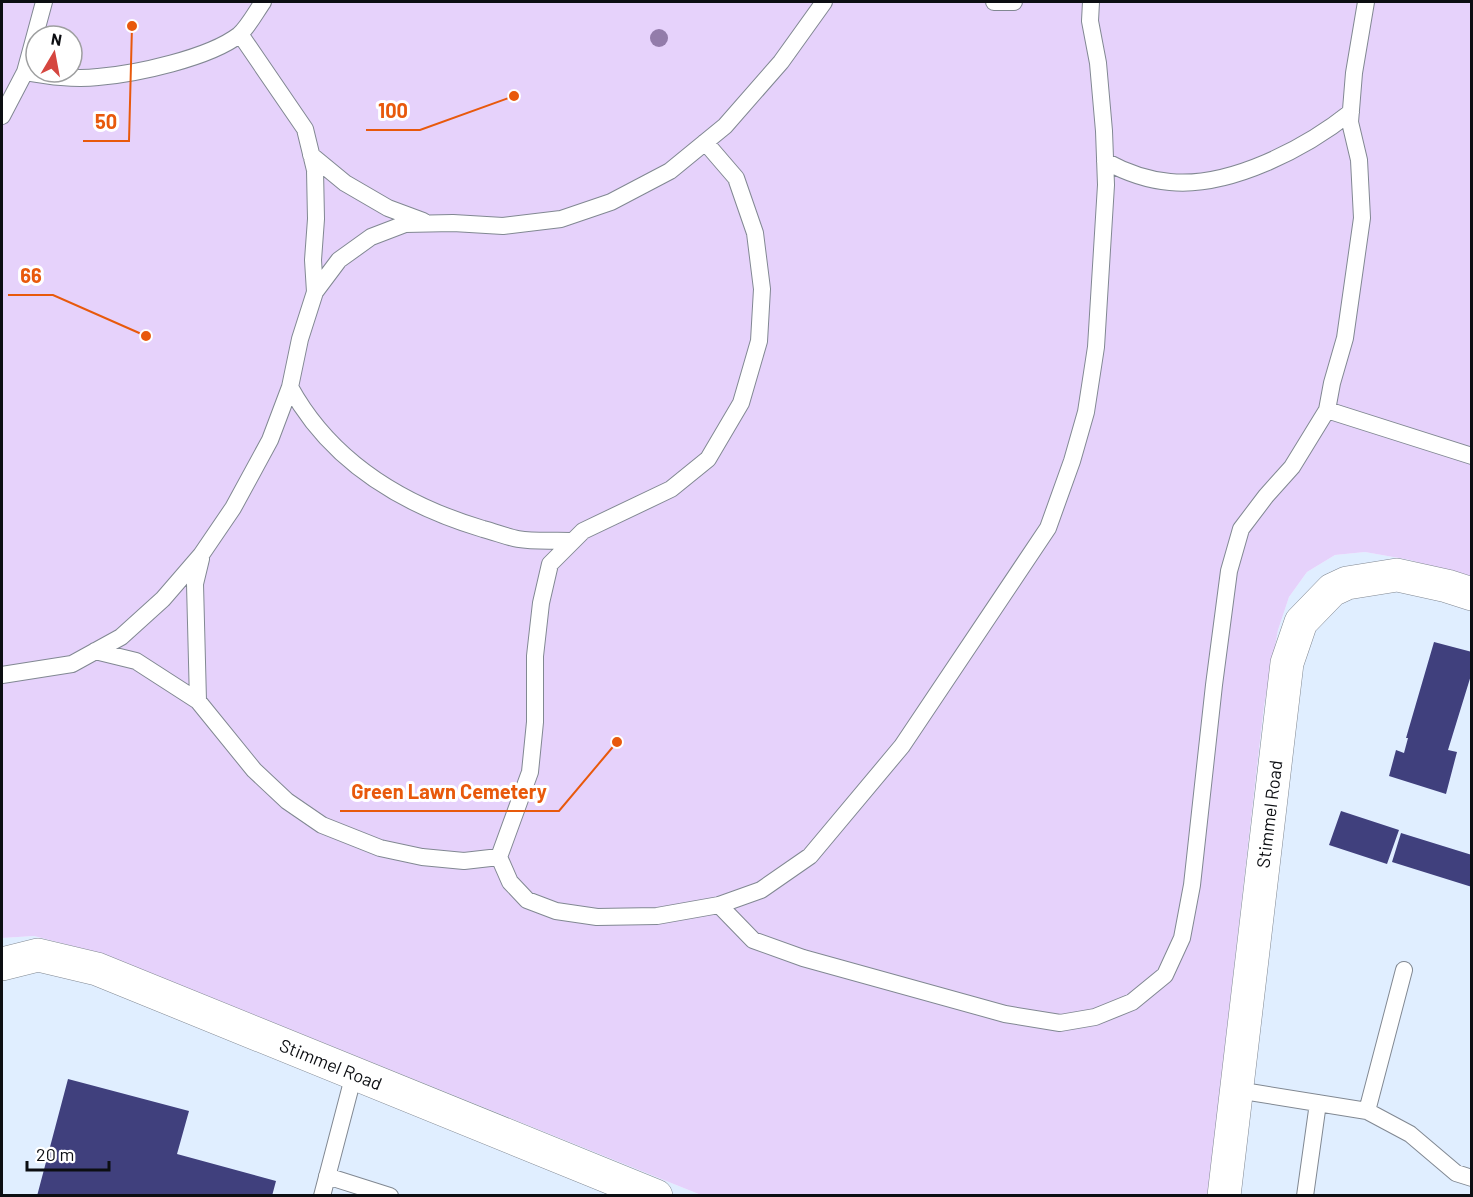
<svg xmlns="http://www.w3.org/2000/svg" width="1473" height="1197" font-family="Barlow,sans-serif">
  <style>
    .built { fill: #e0eeff }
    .green { fill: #e6d2fb; fill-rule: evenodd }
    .building { fill: #40407d }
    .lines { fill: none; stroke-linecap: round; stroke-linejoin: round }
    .lane-casing { stroke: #818892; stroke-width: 18 }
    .street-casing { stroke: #818892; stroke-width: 34 }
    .lane { stroke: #fff; stroke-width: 16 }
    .street { stroke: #fff; stroke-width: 33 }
    .tree { fill: #937caa }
    .labels { text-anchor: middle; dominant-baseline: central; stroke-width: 6; stroke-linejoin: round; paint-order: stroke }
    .street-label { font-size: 18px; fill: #0c0e12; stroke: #fff }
    .leader { fill: none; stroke: #e8590c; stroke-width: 2 }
    .callout-dot { fill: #e8590c; stroke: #fff; stroke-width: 2 }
    .callout-label { font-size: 20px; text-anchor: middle; font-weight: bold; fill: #e8590c; stroke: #fff; stroke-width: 6; stroke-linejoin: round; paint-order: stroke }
  </style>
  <rect width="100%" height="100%" fill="#f3f8ff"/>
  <path class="built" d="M1365,552L1410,560L1471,579V1195L1208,1196L1264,706L1278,630L1289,597L1307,572L1335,555Z
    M34,936L103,954L701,1195L2,1196V938Z"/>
  <path class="green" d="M2,2H1471V579L1410,560L1365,552L1335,555L1307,572L1289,597L1278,630L1264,706L1208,1195H701L103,954L34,936L2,938ZM36,36H72V72H36Z"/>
  <path class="building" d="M1434,642L1472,652V672L1448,750L1457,752L1446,794L1389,776L1396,750L1404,753L1408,738H1406Z
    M1341,811L1399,830L1387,864L1329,845Z
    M1401,833L1472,855V887L1392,862Z
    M68,1079L189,1111L177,1154L276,1181L272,1196H37Z"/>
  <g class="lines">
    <defs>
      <path id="lane" d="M994,2H1014
        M240,34L305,129L315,170L316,219L313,260L315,292
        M25,72C49,76 74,80 98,77C136,74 209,58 239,35C248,27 256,12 263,2
        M2,116L25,72L44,2
        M705,142L736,178L755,233L762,289L759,341L741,403L708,459L671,489L583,531L550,564L541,603L535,656V722L530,772L499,857L510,882L527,900L556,911L597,917L657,916L719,905L761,890L810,856L902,746L1048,528L1072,461L1086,412L1096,347L1106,185L1104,131L1098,63L1090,21L1091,2
        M311,155L345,183L388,208L423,221
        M1105,161C1125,172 1147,180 1170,182C1230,188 1306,148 1351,112
        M290,387C331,462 403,505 483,529C495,532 507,537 518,539C536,542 555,540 573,541
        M1327,410L1472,456
        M95,651L136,661L198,701L254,770L287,801L322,825L380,848L422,857L464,861L499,857
        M2,675L72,664L121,637L163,599L201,555L233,508L270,440L290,387L300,339L315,292L339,260L371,237L405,224L453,223L503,226L561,219L611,202L670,171L725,126L781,62L824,2
        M198,701L195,584L201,559
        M719,905L753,940L803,958L1005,1014L1060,1023L1095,1017L1132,1002L1165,975L1182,938L1192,885L1214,685L1229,571L1241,529L1266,496L1292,467L1327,410L1332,383L1345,338L1362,218L1359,160L1350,122L1354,73L1366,2
        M1237,1090L1367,1111L1404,970
        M1367,1111L1410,1134L1456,1173L1472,1178
        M327,1176L390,1196
        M322,1196L354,1074
        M1305,1196L1318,1103"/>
      <path id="street" d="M2,964L38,955L97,969L656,1196
        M1224,1196L1287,663L1301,622L1332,590L1347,583L1397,575L1447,586L1472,594"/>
    </defs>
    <use href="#lane" class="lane-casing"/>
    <use href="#street" class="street-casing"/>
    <use href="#lane" class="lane"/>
    <use href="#street" class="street"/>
  </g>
  <circle class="tree" cx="659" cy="38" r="9"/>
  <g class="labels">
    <g class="street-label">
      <text transform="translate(1269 814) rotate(-83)">Stimmel Road</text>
      <text transform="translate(331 1064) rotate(22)">Stimmel Road</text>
    </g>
  </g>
  <path class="leader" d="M514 96L420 130H366M132 26L129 141H83M146 336L53 295H8M617 742L559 811H340"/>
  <g class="callout-dot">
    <circle cx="514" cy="96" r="6"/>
    <circle cx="132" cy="26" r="6"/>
    <circle cx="146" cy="336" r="6"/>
    <circle cx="617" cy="742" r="6"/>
  </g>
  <g class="callout-label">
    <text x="393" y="118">100</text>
    <text x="106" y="129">50</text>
    <text x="31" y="283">66</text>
    <text x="449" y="799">Green Lawn Cemetery</text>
  </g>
  <rect width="1473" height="1197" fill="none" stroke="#0c0e12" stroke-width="6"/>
  <g transform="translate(54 54) rotate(10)"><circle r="28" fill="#ffffff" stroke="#9e9fa0" stroke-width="1.5"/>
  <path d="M0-4.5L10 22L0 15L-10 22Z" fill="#d5463f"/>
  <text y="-9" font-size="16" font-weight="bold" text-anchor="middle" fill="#0c0e12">N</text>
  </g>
  <path d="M27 1161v9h82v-9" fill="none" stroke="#0c0e12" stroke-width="3"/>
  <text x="36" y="1161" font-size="18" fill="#0c0e12" stroke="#ffffff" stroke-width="4.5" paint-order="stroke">20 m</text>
</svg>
